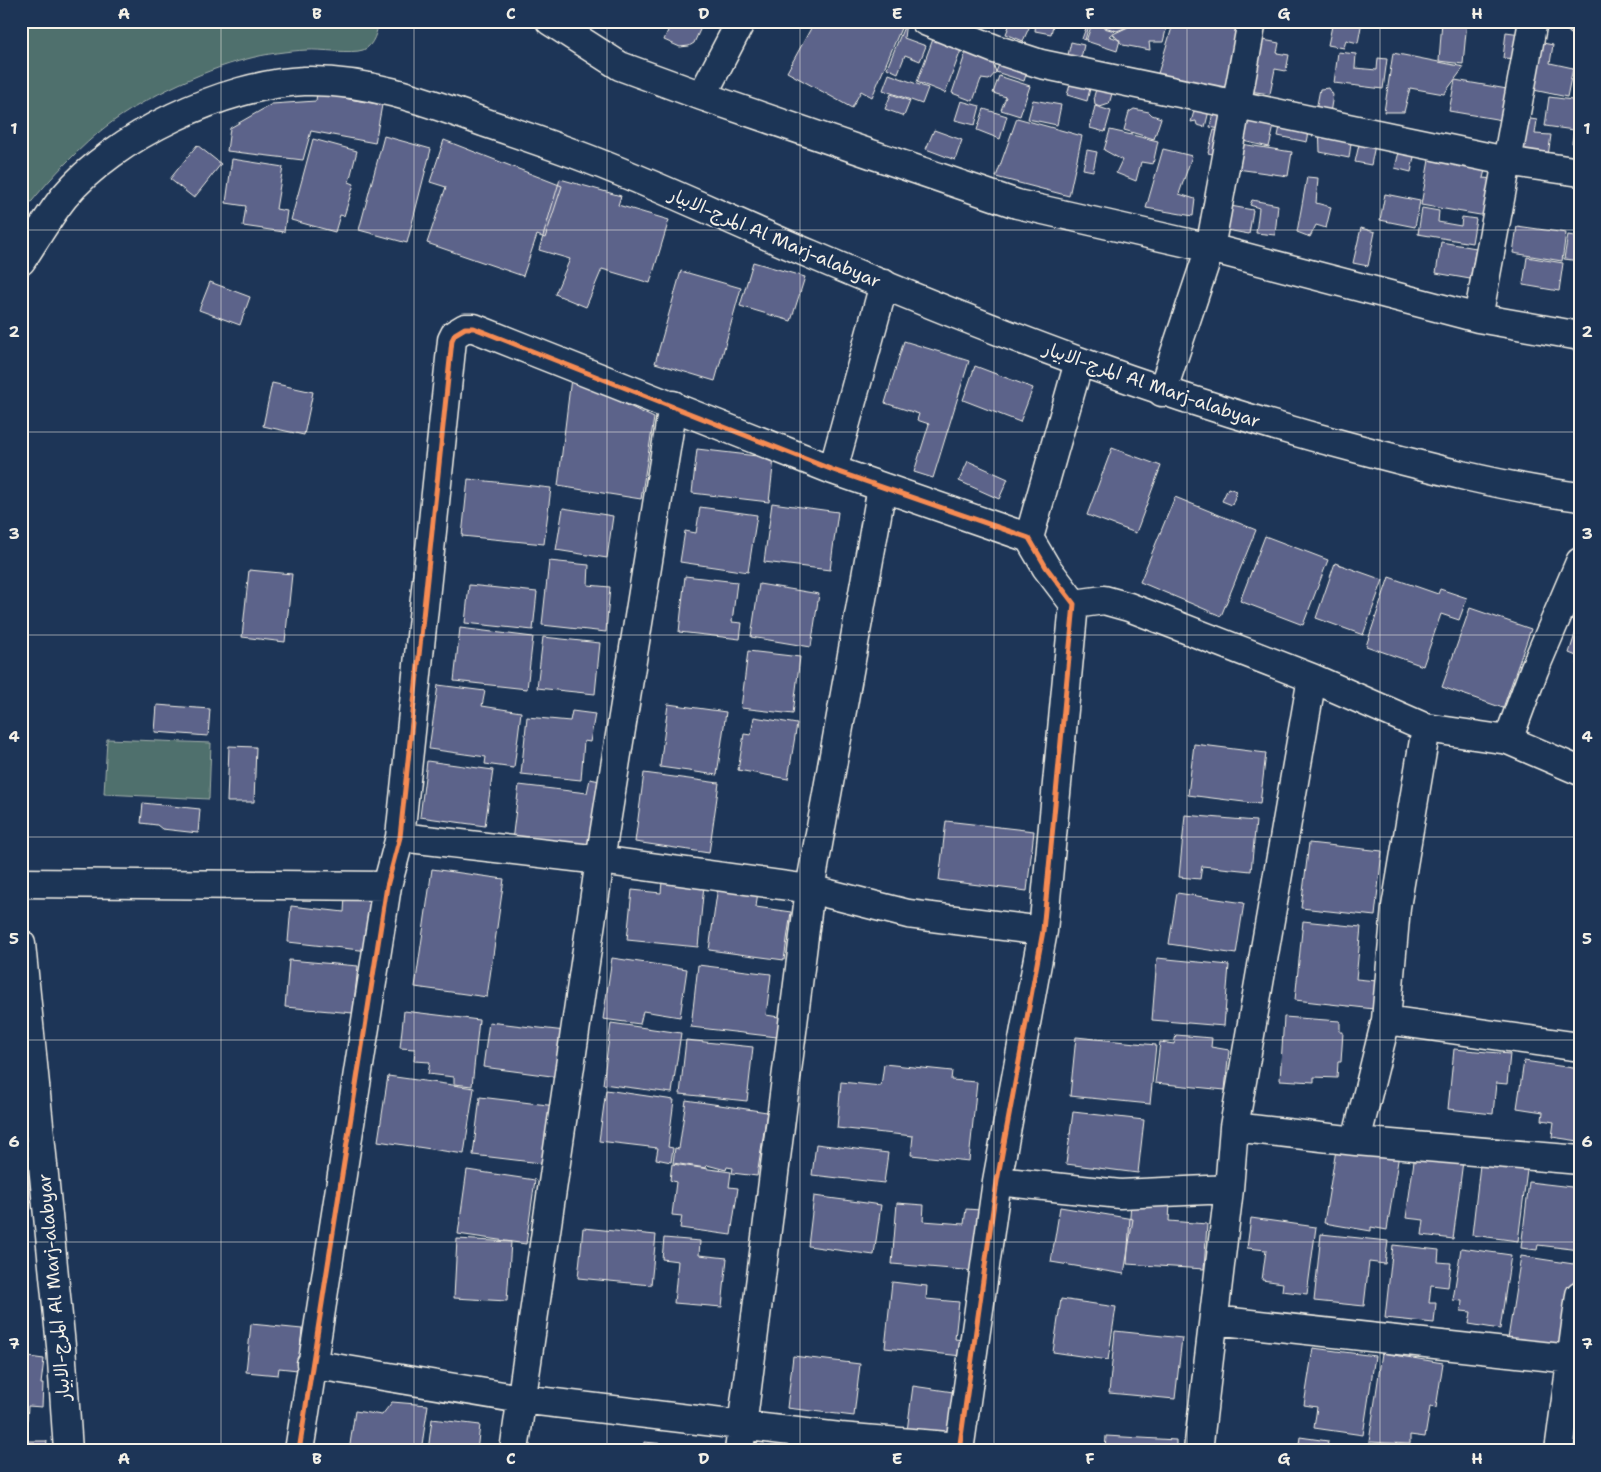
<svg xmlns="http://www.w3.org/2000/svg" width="1601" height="1472" font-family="'Shantell Sans','Playpen Sans Arabic',sans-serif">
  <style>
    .green { fill: #506f6d; stroke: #a2b0aa }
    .building { fill: #5c648a; stroke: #f4f1e8 }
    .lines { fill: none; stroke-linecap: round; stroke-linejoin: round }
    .minor-casing { stroke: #f4f1e8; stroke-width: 31 }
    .major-casing { stroke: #f4f1e8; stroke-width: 31 }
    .minor { stroke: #1d3557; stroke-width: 28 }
    .major { stroke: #1d3557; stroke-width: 28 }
    .cycleway-casing { stroke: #1d3557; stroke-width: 8 }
    .cycleway { stroke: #f68b52; stroke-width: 5 }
    .grid { fill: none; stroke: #f4f1e8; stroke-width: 1; stroke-opacity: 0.55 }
    .labels { text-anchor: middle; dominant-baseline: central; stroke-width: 4.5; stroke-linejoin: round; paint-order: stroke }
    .street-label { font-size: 18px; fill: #f4f1e8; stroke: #1d3557 }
    .neatline { fill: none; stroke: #f4f1e8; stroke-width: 2 }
    .grid-label { font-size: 16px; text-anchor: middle; font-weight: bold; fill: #f4f1e8 }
  </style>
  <rect width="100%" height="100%" fill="#1d3557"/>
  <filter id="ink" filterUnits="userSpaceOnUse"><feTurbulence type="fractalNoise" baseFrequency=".02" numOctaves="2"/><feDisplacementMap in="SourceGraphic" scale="10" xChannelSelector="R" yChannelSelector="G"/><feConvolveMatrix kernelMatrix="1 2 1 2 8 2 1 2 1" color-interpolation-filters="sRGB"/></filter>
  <g filter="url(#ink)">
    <path class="green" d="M23,21H379C377,31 374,46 363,50C352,54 320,49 307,50C287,51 265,54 247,59C202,70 133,103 98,133C69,158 44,185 21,215Z
      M107,739L211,743L209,799L104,794Z"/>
    <path class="building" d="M672,21L703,23L694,43L689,46L680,47L664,40Z
      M815,21H904L872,97L861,91L852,108L787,72Z
      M1011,21H1032L1023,41L1006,34Z
      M1036,21H1054L1051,34L1035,31Z
      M1065,21H1090L1085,40L1082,39L1086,28Z
      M1093,21H1106L1104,28L1115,31L1109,36L1120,40L1117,51L1086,41Z
      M1106,21H1130L1127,27L1117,31L1105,27Z
      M1130,21L1168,22L1163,42H1149L1150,50L1123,45L1113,34L1128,27Z
      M1174,21H1246L1231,89L1156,80Z
      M1333,21H1362L1358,43L1346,40L1344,48L1328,45Z
      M1442,21H1467L1463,64L1439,61Z
      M906,22L904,38L926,46L920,61L905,55L898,73L887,68Z
      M936,31L964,42L945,93L917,82Z
      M1506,32L1521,34L1518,59L1503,58Z
      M1258,39L1279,43L1277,53L1289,55L1286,71L1275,69L1270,94L1249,91Z
      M1071,42L1084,45L1081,58L1068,55Z
      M1538,42L1553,45L1550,63L1573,68L1567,97L1529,89Z
      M968,46L989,52L996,72L989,80L981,79L973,101L952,93Z
      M1338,52L1356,54L1355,68L1377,70L1378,58L1387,59L1383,89L1334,83Z
      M1393,53L1464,67L1444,94L1410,88L1404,112H1384Z
      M1002,57L1029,65L1024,81L996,72Z
      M1074,71L1093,76L1087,101L1067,95Z
      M889,74L928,88L922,104L883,90Z
      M999,76L1030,86L1020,116L1001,110L1006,97L993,93Z
      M1455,80L1507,89L1502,120L1449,111Z
      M1098,82L1114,87L1109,104L1100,107L1095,105L1094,96Z
      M1329,88L1333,95L1330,113L1316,110L1320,89Z
      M317,93L382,105L375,143L311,131L303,160L227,151L230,128L272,104L316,101Z
      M891,94L910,101L904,116L885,109Z
      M1549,97L1580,101V144L1572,143L1574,130L1545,126Z
      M1033,100L1061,105L1057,125L1028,119Z
      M961,101L980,106L975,125L955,120Z
      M1196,104L1210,107L1205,127L1197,125L1196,121L1191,122Z
      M1095,106L1111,111L1105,132L1090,128Z
      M1214,107L1233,110L1229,131L1210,127Z
      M984,109L1007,116L1000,139L977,130Z
      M1134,109L1149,112L1152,115L1161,118L1154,139L1124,130L1129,112Z
      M1248,113L1275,122L1269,147L1243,141Z
      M1282,117L1311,123L1307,142L1278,136Z
      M1017,118L1082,136L1069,196L996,177Z
      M1524,118L1537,120L1535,134L1551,135L1548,156L1520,153Z
      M1319,124L1352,136L1349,158L1320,152Z
      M934,130L962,140L955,160L926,149Z
      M1110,130L1158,141L1153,164L1141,162L1136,181L1116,173L1122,160L1104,150Z
      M1214,130L1227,132L1222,156L1208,153Z
      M384,136L431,149L407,243L359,230Z
      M1361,136L1376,140L1371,165L1355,162Z
      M313,139L357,151L349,182L354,184L344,216L340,215L335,232L291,220Z
      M444,140L562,186L545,238L537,235L523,276L427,243L446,187L430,182Z
      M1241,144L1292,152L1288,176L1237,169Z
      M1401,144L1416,147L1411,172L1395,168Z
      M197,145L221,164L194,198L170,179Z
      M1163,149L1192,156L1179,194L1195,199L1193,216L1146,208Z
      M1087,150L1097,152L1093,171L1083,169Z
      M232,159L283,167L276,209L287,211L284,232L243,226L246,206L226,203Z
      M1429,160L1485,170L1483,178L1493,179L1486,216L1421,205Z
      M1307,177L1318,178L1316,203L1331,207L1326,228L1316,225L1310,237L1297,232Z
      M560,179L621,196L618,205L669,220L650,283L602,269L586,307L555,294L570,259L539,250Z
      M1385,194L1420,201L1415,227L1380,220Z
      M1252,200L1278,205L1275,235L1256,233L1259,208L1250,205Z
      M1225,205L1253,210L1249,234L1221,229Z
      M1422,208L1439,211L1438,222L1461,226L1462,217L1476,219L1472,243L1418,234Z
      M1517,226L1566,233L1562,261L1513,253Z
      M1361,228L1375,232L1368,266L1353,263Z
      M1568,235L1580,237V261L1564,259Z
      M1441,242L1476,248L1470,279L1436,273Z
      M1527,257L1563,263L1559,291L1523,285Z
      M753,262L805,277L791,321L740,306Z
      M681,271L741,288L715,381L655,363Z
      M210,282L250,297L240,325L199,310Z
      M1578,282H1580V297L1575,296Z
      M904,341L969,361L933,478L914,472L929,424L917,420L919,414L885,403Z
      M975,366L1033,388L1020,422L963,400Z
      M571,378L654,418L641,499L558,486Z
      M272,383L313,392L304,435L263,426Z
      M1112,448L1161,466L1136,533L1087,515Z
      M697,449L774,458L769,502L692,493Z
      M968,461L1008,479L999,499L959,481Z
      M468,479L551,488L544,544L462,536Z
      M1228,488L1237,491L1232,505L1222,501Z
      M1175,497L1256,530L1221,616L1140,582Z
      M772,503L838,512L830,570L764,562Z
      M700,507L757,515L748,572L680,562L685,531L696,533Z
      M563,508L613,516L607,558L556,550Z
      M1265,536L1328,560L1303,625L1240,601Z
      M549,561L589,565L588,585L610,587L606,632L542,625Z
      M1335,563L1383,580L1363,635L1316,618Z
      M249,570L292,574L285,642L242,637Z
      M685,576L737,582L732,622L742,623L740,639L679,632Z
      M1389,577L1438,594L1440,589L1467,598L1459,620L1441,614L1423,666L1366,646Z
      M759,584L819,594L811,647L751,637Z
      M469,585L537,592L533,630L465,623Z
      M1470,608L1531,629L1503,708L1442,687Z
      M1580,619V665L1577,664L1579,657L1569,653Z
      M460,628L533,637L527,689L454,681Z
      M543,637L600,643L595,694L537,688Z
      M748,651L800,657L793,714L741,708Z
      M438,685L485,691L482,706L521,712L514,768L485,764L486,757L429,749Z
      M668,704L726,712L717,775L660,767Z
      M157,705L210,709L208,736L155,732Z
      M572,711L595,714L590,742L584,741L581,780L521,774L527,717L570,721Z
      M754,717L797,724L788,779L738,770L744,734L751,735Z
      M1194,744L1266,753L1260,804L1188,795Z
      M229,746L256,747L254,802H227Z
      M427,761L493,770L485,826L420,817Z
      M644,773L719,783L709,853L635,842Z
      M590,779L605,782L589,850L512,841L519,785L587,793Z
      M143,803L200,809L198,833L162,829L157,825L141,823Z
      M1185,815L1256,821L1251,871L1202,866L1200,879L1179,877Z
      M946,821L1034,831L1027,891L939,880Z
      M1309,843L1382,851L1375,916L1301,908Z
      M432,869L504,879L487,997L415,987Z
      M662,881L704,885L698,947L627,940L632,890L661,893Z
      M718,886L758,891L756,907L791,912L784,960L709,950Z
      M1177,893L1244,903L1236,954L1169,944Z
      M345,896L375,899L369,951L288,942L291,906L344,912Z
      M1303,921L1361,927L1356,979L1377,981L1374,1009L1295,1000Z
      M612,958L687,969L680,1017L643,1011L640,1024L603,1019Z
      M1157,958L1229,965L1224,1026L1152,1020Z
      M289,960L358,966L353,1013L285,1007Z
      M698,965L771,974L766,1015L779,1017L777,1037L691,1027Z
      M404,1011L479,1020L472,1086L454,1084V1077L428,1074L430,1062L414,1061L415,1049L400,1048Z
      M1284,1017L1340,1021V1032H1343L1341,1062H1338L1337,1078L1314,1077V1082L1280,1080Z
      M489,1022L565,1031L559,1077L483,1067Z
      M611,1023L681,1033L672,1093L603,1084Z
      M1176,1035L1212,1038L1211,1047L1229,1050L1225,1090L1155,1083L1160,1042L1174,1044Z
      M1076,1037L1156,1045L1150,1104L1070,1096Z
      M686,1040L753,1047L747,1101L680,1094Z
      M1454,1049L1510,1054L1507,1084L1496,1083L1493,1114L1448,1109Z
      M1524,1061L1580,1069L1579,1141L1552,1137L1554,1122L1542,1120L1543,1112L1517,1108Z
      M884,1064L952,1071L951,1080L977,1082L969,1161L911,1155L913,1136L837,1128L841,1082L881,1086Z
      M388,1076L474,1088L464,1154L378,1141Z
      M606,1090L674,1100L668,1147L673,1148L671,1162L656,1159L658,1148L599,1141Z
      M480,1097L556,1106L549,1164L473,1155Z
      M686,1100L767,1112L757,1176L732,1173L733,1168L727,1167L726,1170L707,1165L706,1168L673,1163L675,1148L679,1149Z
      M1073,1112L1144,1120L1138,1173L1066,1164Z
      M21,1116H28L31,1154L21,1155Z
      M816,1144L888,1153L884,1183L812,1175Z
      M1337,1144L1399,1154L1387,1230L1371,1227V1231L1324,1223Z
      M1415,1154L1463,1161L1453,1239L1422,1235L1424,1220L1406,1218Z
      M21,1159H29V1189L39,1188V1201L21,1202Z
      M672,1164L731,1172L729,1187L738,1188L731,1235L680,1228L682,1216L672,1215L676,1182L670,1180Z
      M1480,1165L1527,1170L1518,1241L1472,1235Z
      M467,1170L535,1180L526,1244L458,1234Z
      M1529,1182L1580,1188V1250L1538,1245L1537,1250L1521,1248Z
      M814,1196L881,1205L874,1255L808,1246Z
      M1131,1201L1170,1203L1169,1221L1207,1224L1204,1269L1127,1264Z
      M21,1202H26L28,1287H21Z
      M897,1203L924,1205L923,1221L964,1224L966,1209L981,1210L976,1271L892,1264Z
      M1060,1207L1133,1219L1124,1274L1051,1262Z
      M1251,1218L1316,1227L1307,1294L1282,1291L1283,1283L1262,1280L1266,1250L1247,1248Z
      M583,1228L656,1235L651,1285L578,1278Z
      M1321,1234L1388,1241L1385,1264L1369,1262L1364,1306L1314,1301Z
      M664,1238L700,1241L699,1255L727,1258L722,1307L674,1303L678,1261L662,1259Z
      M457,1239L511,1242L507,1301L454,1298Z
      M1393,1245L1439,1250L1438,1262L1451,1263L1448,1287L1431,1285L1429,1303H1436L1434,1323L1385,1318Z
      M1461,1248L1511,1255L1500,1329L1469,1324L1471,1312L1461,1311L1462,1301L1453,1300Z
      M1521,1256L1580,1265L1566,1354L1507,1345Z
      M892,1282L927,1286L926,1299L959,1302L955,1339L964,1340L962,1356L885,1348Z
      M1061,1299L1116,1307L1108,1360L1053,1352Z
      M251,1324L302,1329L298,1370L279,1368L278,1375L246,1372Z
      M1115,1331L1182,1338L1175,1399L1109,1393Z
      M21,1348H29V1357L44,1359L41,1384H43L42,1407L28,1406L27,1421H21Z
      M1313,1348L1375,1356L1363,1435L1314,1428L1317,1407L1304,1405Z
      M1382,1353L1443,1363L1436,1408L1430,1407L1425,1437L1410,1435V1444L1369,1442Z
      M793,1356L860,1364L854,1416L787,1408Z
      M913,1386L960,1393L954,1437L907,1431Z
      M392,1402L428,1405L421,1451H349L355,1411L382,1415Z
      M432,1419L480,1425L477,1451H428Z
      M1106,1436L1176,1440V1451H1105Z
      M1300,1437L1328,1441L1327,1451H1298Z
      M21,1441H47L46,1451H21Z
      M644,1442L698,1447V1451H643Z"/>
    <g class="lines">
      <defs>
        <path id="minor" d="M550,21L620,66L702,96L1017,204L1210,248L1478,318L1580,336
          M925,21L995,49L1041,64L1506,161L1580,172
          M1579,21H1580
          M702,96L741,21
          M1478,318L1533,21
          M1162,392L1210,248L1252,21
          M833,470L884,284
          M1029,538L1079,362
          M1074,604L1104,600L1129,607L1312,678L1426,728L1508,740L1580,771
          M1508,740L1534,670L1580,562
          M400,837L600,860L810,889L908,914L1043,931
          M21,883L387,886
          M1386,1020L1580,1047
          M1234,1127L1356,1141L1580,1160
          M1356,1141L1386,1020L1396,907L1426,728
          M997,1181L1120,1194L1229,1189
          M1214,1320L1580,1360
          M311,1364L521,1399L840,1437L959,1447
          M299,1451L387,886L400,837L452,340L455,334L465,328H474L833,470L1029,538L1046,567L1074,604L1043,931L997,1181L959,1451
          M514,1451L600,860L673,405
          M739,1451L810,889L882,487
          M1198,1451L1229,1189L1234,1127L1312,678
          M1559,1451L1580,1295"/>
        <path id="major" d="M21,261C35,240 48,217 64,197C114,136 226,84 304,81C367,79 428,102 486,123C516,133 545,143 575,154C654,183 731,221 810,254C989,330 1166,399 1355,448C1430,468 1503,487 1580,497
          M21,944L61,1346L68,1451"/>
      </defs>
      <use href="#minor" class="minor-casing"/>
      <use href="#major" class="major-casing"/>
      <use href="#minor" class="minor"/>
      <use href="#major" class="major"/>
      <defs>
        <path id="cycleway" d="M299,1451L387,886L400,837L452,340L455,334L465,328H474L833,470L1029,538L1046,567L1074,604L1043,931L997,1181L959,1451"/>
      </defs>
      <use href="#cycleway" class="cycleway-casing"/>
      <use href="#cycleway" class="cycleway"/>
    </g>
  </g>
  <path class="grid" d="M221,21V1451M414,21V1451M607,21V1451M800,21V1451M994,21V1451M1187,21V1451M1380,21V1451M21,230H1580M21,432H1580M21,635H1580M21,837H1580M21,1040H1580M21,1242H1580"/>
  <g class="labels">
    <g class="street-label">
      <text transform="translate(775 238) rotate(23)">المرج-الابيار Al Marj-alabyar</text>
      <text transform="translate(1152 385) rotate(19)">المرج-الابيار Al Marj-alabyar</text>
      <text transform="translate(54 1287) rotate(-95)">المرج-الابيار Al Marj-alabyar</text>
    </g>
  </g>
  <rect width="1601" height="1472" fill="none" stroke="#1d3557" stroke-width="55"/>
  <rect x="28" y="28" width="1546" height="1416" class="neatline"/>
  <g class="grid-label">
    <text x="124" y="19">A</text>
    <text x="317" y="19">B</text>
    <text x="511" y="19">C</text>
    <text x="704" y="19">D</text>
    <text x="897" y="19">E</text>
    <text x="1090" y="19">F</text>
    <text x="1284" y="19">G</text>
    <text x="1477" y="19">H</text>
    <text x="14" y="134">1</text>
    <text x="1587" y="134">1</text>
    <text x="14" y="337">2</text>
    <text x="1587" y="337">2</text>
    <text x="14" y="539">3</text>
    <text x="1587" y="539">3</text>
    <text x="14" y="742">4</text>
    <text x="1587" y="742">4</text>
    <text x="14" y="944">5</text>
    <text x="1587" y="944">5</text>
    <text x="14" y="1147">6</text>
    <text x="1587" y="1147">6</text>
    <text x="14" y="1349">7</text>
    <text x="1587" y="1349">7</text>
    <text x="124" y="1464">A</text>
    <text x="317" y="1464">B</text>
    <text x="511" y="1464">C</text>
    <text x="704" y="1464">D</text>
    <text x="897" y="1464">E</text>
    <text x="1090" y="1464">F</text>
    <text x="1284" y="1464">G</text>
    <text x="1477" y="1464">H</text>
  </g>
</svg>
